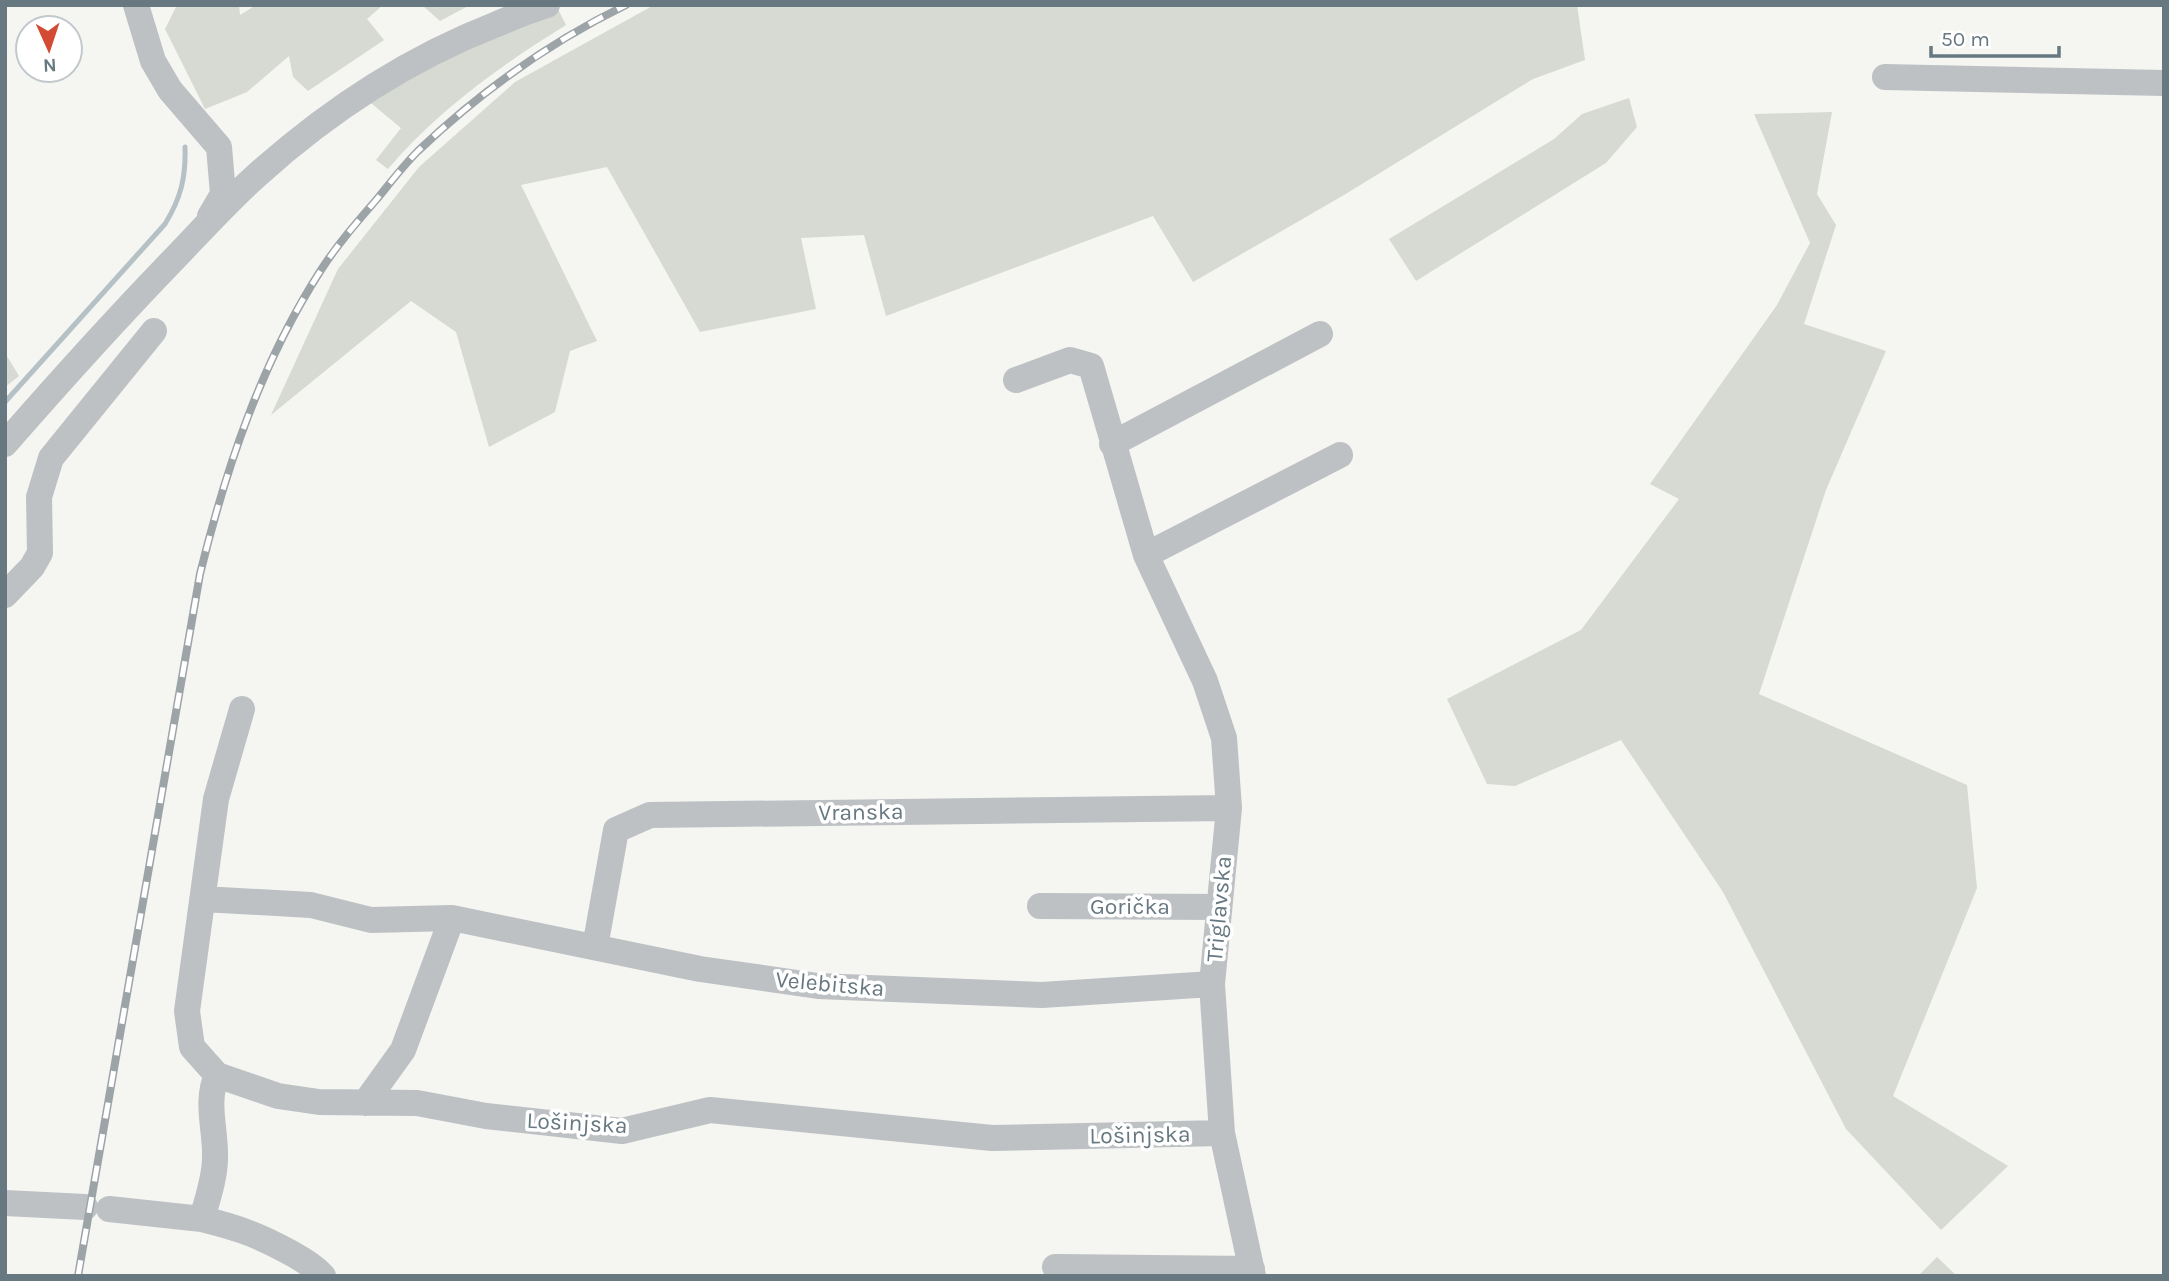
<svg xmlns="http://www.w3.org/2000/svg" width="2169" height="1281" font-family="Karla,sans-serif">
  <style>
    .green { fill: #d6dad2 }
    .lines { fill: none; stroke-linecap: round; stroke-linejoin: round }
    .stream { stroke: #b5c1c4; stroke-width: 5 }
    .minor { stroke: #bdc1c4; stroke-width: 26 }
    .rail-casing { stroke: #9da4a8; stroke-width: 8 }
    .rail { stroke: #fff; stroke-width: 5; stroke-dasharray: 16; stroke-linecap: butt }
    .labels { text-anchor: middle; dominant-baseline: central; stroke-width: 7; stroke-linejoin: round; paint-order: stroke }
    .street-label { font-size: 23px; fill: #677881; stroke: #fff }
  </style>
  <rect width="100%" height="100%" fill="#f5f5f2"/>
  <path class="green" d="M177,5H239L240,15L256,5H383L367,19L384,40L308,91L293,77L289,56L247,92L205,109L165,29Z
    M422,5H470L440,21Z
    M654,5H1577L1585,60L1533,79L1344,195L1193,282L1153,216L886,316L864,235L801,238L816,309L700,332L607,167L521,185L597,341L570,351L555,412L489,447L456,332L411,301L271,415L338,269L419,167L515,82Z
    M558,9L566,25C501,65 437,111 388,169L376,160L401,128L366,99L411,70Z
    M1629,98L1637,127L1606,163L1416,281L1389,239L1554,139L1582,114Z
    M1832,112L1817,194L1836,225L1804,324L1886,351L1826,490L1759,694L1967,785L1977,888L1893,1096L2008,1166L1941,1230L1846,1129L1723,892L1621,740L1515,786L1487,784L1447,699L1581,630L1679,499L1650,484L1777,305L1810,243L1754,114Z
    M5,353L19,376L5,387Z
    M1937,1257L1957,1276H1918Z"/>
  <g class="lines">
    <path class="stream" d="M5,402L165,224C181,198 186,177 185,147"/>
    <path class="minor" d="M136,5L153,61L170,90L219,147L223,194L210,216
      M1885,77L2164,83
      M1016,380L1070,360L1091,366L1146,555L1205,681L1224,738L1229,808L1212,984L1222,1133L1253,1276
      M5,444C60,381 116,319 174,259C201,231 227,202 256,176C328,111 407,59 497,24C513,17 530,10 547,5
      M1112,444L1320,334
      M1146,555L1340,455
      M5,595L32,567L40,553L39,497L51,458L154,331
      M203,899L311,905L371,920L452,918
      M1040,906L1219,907
      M595,947L616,830L650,815L1229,808
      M217,1075L192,1047L187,1011L216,799L242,709
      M365,1103L403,1050L452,918L700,969L818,986L1042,995L1212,984
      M5,1203L85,1207
      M109,1209L202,1219C207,1200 215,1178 215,1158C216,1130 205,1102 217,1075L278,1096L319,1102L417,1103L486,1116L622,1131L710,1110L992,1138L1222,1133
      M202,1219C239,1228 258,1235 291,1253C303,1260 314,1266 323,1276
      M1055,1267L1252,1269"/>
    <defs>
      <path id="rail" d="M78,1276L200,574C226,468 261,363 321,270C337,245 357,222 377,199C390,183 403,166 418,151C479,93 550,42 626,5"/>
    </defs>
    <use href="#rail" class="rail-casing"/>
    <use href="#rail" class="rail"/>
  </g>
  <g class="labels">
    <g class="street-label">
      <text transform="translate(861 812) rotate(-1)">Vranska</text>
      <text x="1130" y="906">Gorička</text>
      <text transform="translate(1219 909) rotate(-85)">Triglavska</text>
      <text transform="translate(830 984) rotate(5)">Velebitska</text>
      <text transform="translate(577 1123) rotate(3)">Lošinjska</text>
      <text transform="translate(1140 1135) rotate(-1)">Lošinjska</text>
    </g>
  </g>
  <rect width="2169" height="1281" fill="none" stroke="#677881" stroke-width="14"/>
  <g transform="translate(49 49) rotate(177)"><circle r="33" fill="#ffffff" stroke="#c2c9cd" stroke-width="2"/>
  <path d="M0-5L12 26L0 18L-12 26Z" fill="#d34a35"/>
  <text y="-10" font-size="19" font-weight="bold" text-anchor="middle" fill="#677881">N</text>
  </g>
  <path d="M1931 46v10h128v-10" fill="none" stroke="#677881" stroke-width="3.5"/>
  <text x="1941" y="46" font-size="21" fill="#677881" stroke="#ffffff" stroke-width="5" paint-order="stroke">50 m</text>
</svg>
